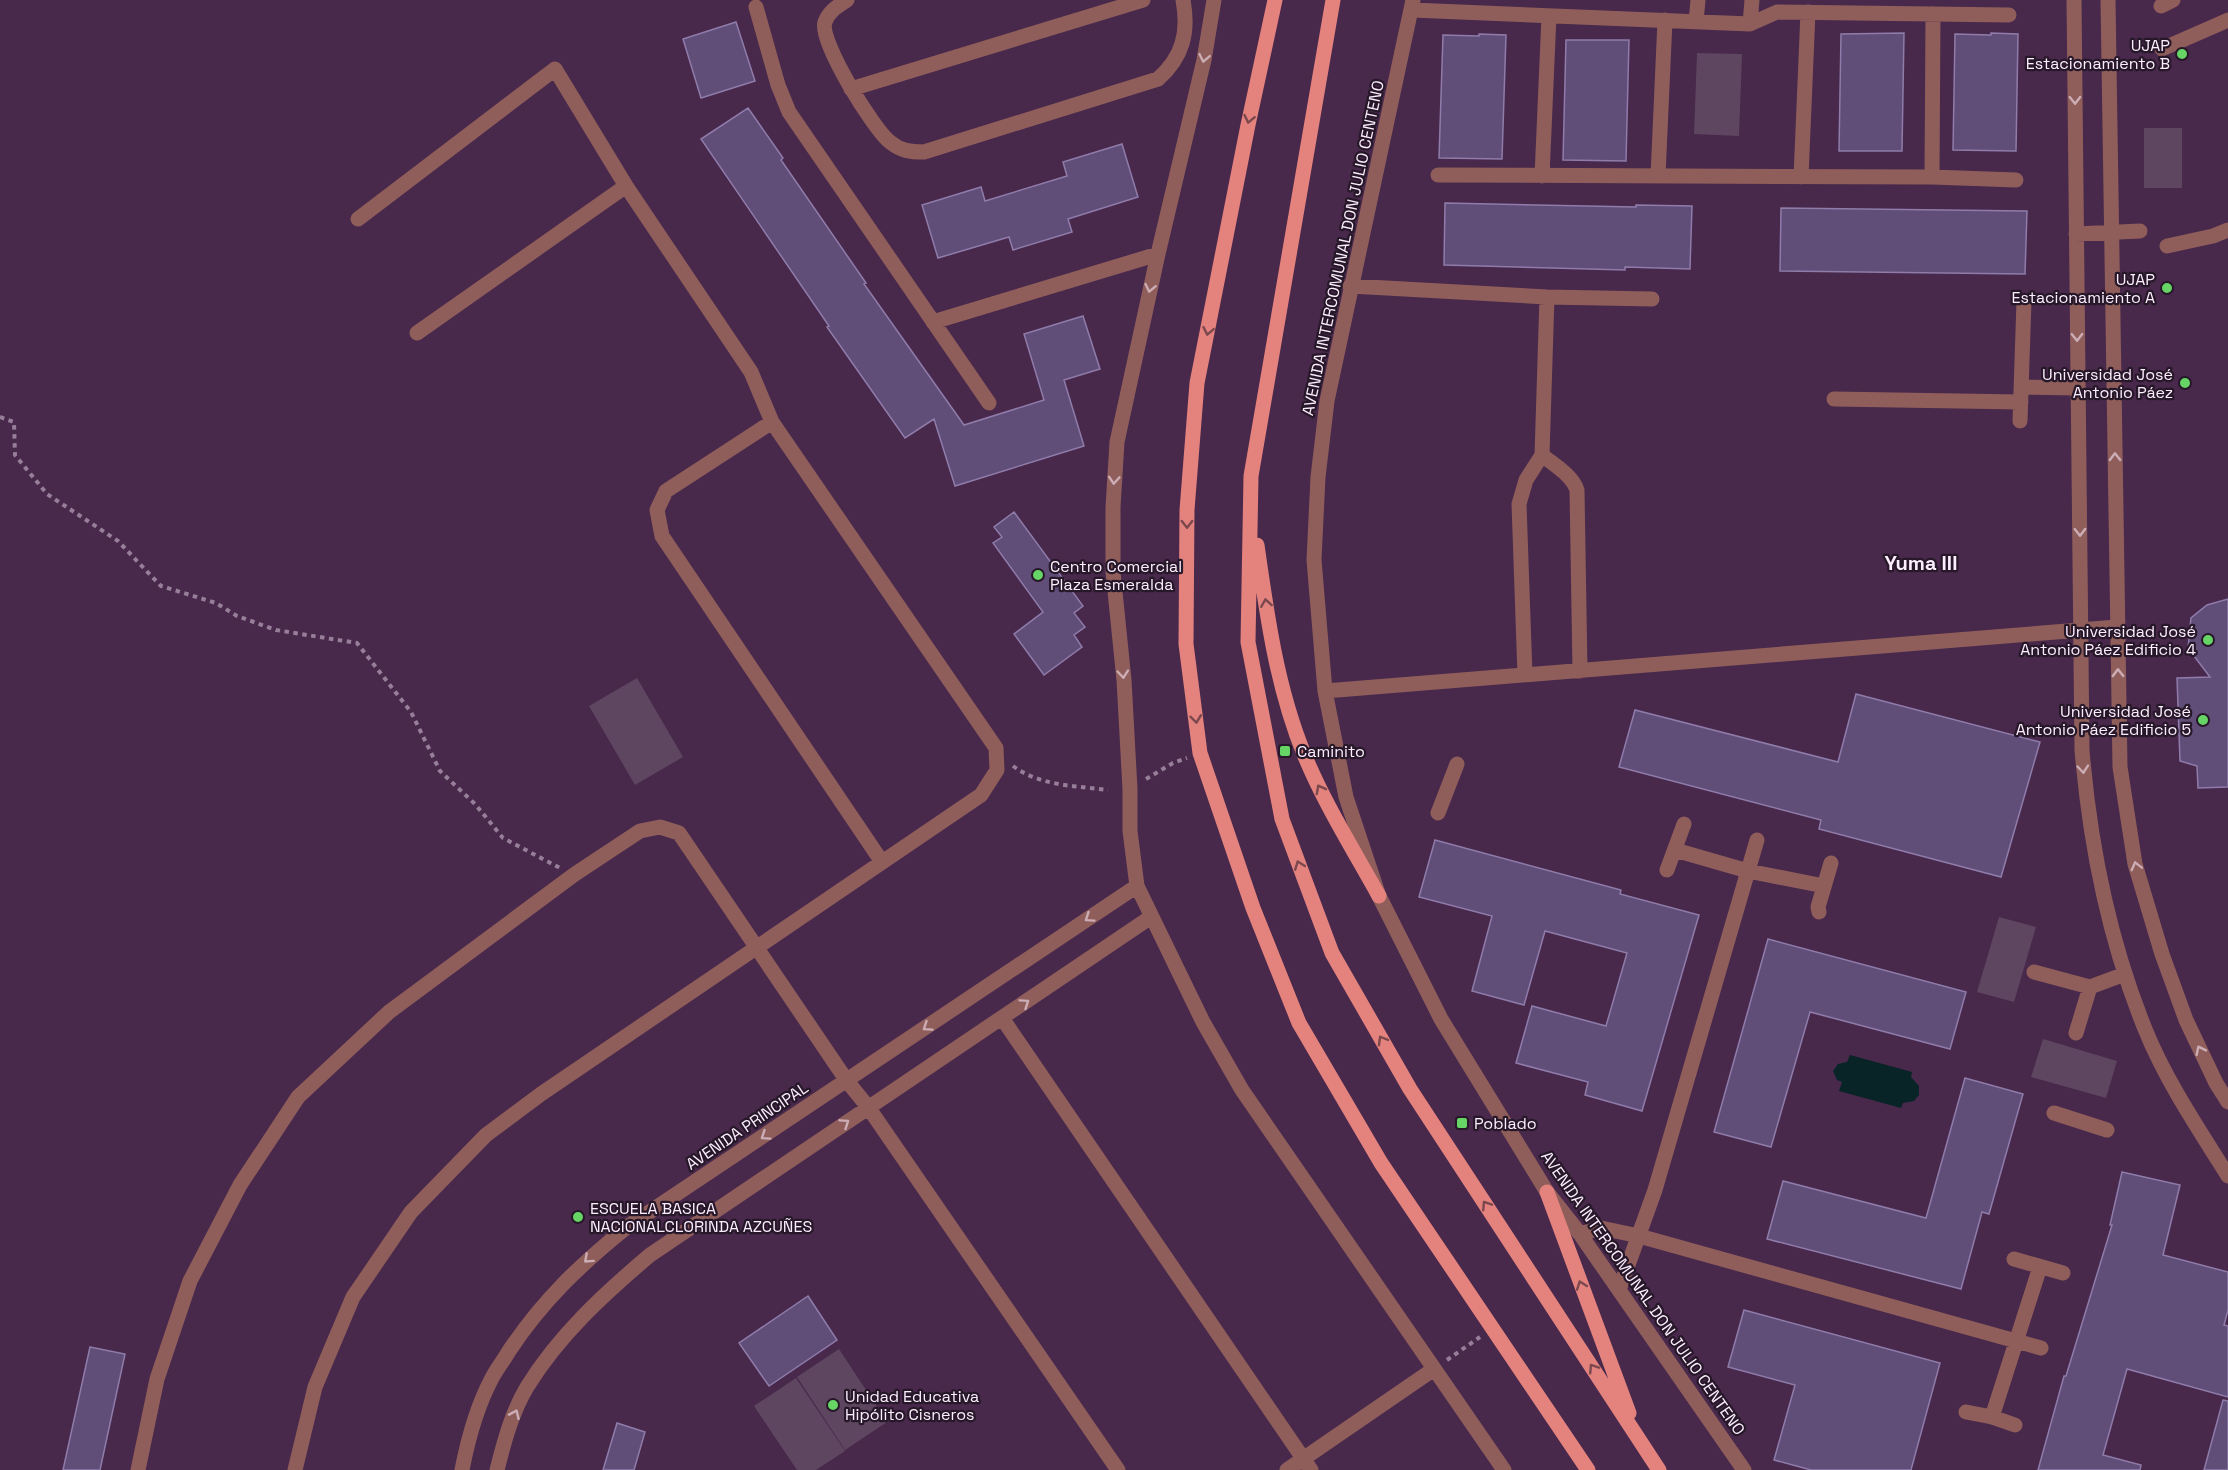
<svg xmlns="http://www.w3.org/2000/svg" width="2228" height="1470" font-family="'Space Grotesk',sans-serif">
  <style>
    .green { fill: #5e4660 }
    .water { fill: #082427 }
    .building { fill: #604e79; stroke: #8f7caa; stroke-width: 1.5 }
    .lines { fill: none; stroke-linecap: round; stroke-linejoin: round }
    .path { stroke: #977e99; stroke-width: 4; stroke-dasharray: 4.5 4.5; stroke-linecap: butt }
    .minor { stroke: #8f5e5b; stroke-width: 15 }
    .major { stroke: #e4827d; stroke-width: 15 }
    .oneway { stroke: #ccadb5 }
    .oneway2 { stroke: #7b484e }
    .poi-dot { fill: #67d466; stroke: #261828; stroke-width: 2 }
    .labels { text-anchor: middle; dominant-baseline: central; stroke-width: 4.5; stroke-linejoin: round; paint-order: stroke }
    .poi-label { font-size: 16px; fill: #fdedfe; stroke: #261828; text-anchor: end }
    .street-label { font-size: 16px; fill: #fdedfe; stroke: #261828 }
    .quarter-label { font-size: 20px; font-weight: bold; fill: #fdedfe; stroke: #261828 }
  </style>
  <rect width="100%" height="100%" fill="#48284b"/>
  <path class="green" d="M1697,53L1742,54L1739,136L1694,134Z
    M2144,128H2182V188H2144Z
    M637,678L683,757L635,785L589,706Z
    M1999,917L2036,927L2014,1002L1977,992Z
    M2043,1039L2117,1061L2106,1098L2031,1077Z
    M839,1349L887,1422L845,1450L797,1377Z
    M796,1378L845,1451L816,1470H797L754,1406Z"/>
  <path class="water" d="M1850,1055L1912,1072L1911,1077L1919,1086V1095L1914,1101L1903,1103L1901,1108L1839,1091L1842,1082L1837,1080L1833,1071L1838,1064L1847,1062Z"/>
  <path class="building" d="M736,22L755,81L701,98L683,39Z
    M1904,33L1902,151H1839L1841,34Z
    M1991,33L2018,34L2016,151L1953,150L1955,34L1991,35Z
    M1479,34L1506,35L1502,159L1439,158L1443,35L1479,36Z
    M1566,40H1629L1626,161L1563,160Z
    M748,108L783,158L781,160L866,283L864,284L964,425L1044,400L1024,334L1083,316L1100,369L1064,380L1084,446L955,486L934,419L905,438L827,327L829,326L701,139Z
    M1122,144L1138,197L1068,219L1072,232L1013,250L1009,237L938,258L922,205L981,187L985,201L1067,176L1063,162Z
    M1445,203L1636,207V205L1692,206L1690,269L1625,267V270L1444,265Z
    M1781,208L2027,211L2025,274L1780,271Z
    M1014,512L1083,606L1074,613L1085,627L1074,635L1082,647L1044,675L1014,634L1043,612L993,543L1002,537L994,527Z
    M2228,599V787L2198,788L2197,766L2180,761L2177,678L2210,677L2188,648L2191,618L2207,605Z
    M1856,694L2040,742L2001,877L1819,829L1821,820L1619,767L1635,710L1838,762Z
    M1435,840L1621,890L1620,894L1699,915L1642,1111L1585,1095L1588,1082L1516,1063L1532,1006L1606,1026L1627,953L1545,931L1524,1005L1472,991L1492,916L1419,897Z
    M1768,939L1966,992L1950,1049L1810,1012L1771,1147L1714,1132Z
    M1965,1078L2023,1094L1989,1214L1982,1212L1961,1289L1767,1239L1783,1181L1926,1218Z
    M2122,1172L2180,1185L2163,1255L2228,1272V1310L2224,1325L2228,1326V1397L2127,1369L2103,1455L2141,1465L2140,1470H2038L2064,1376H2066L2112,1225H2110Z
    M808,1296L837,1340L769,1386L739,1343Z
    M1744,1310L1940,1363L1911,1470H1811L1774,1460L1795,1385L1728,1367Z
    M90,1347L125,1354L100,1470H63Z
    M2223,1400L2228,1401V1470H2204Z
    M617,1423L645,1432L634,1470H603Z"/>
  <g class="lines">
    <path class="path" d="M0,417L14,422L15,455L47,494L118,541L161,586L216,603L237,616L276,630L357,643L411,712L440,771L475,804L503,838L560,868
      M1013,766C1040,786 1076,786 1108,790
      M1146,779L1173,763L1187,758
      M1447,1360L1480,1337"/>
    <path class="minor" d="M847,0C838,6 829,11 825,22C818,40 874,130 890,142C901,151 910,152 924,152L1158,79C1183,57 1189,32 1183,0
      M1214,0L1204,60L1158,254L1117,442L1113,507V572L1124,680L1130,789V831L1137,886L1203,1022L1242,1090L1504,1470
      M1413,0L1327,401L1318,477L1314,560L1325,691L1346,797L1379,896L1441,1019L1547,1192L1580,1234L1744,1470
      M2074,0L2082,750C2090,846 2109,940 2145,1029C2166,1081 2198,1128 2228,1176
      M2108,0L2120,767L2135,864L2162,954L2186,1020L2216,1083L2228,1102
      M2161,6L2173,0
      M756,7L778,85L789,112L989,403
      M1412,10L1750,24L1777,12L2009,15
      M1696,22L1698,0
      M1750,24L1752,0
      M2162,49L2228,20
      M851,89L1143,0
      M1438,175L1932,177L2016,180
      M1542,176L1549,16
      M1658,176L1665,20
      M1801,177L1808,12
      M1932,177L1933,14
      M2076,234L2140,231
      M2167,246L2213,236L2228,230
      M1350,286L1547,297L1652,299
      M933,322L1158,254
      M417,333L626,186
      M2021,387L2078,388
      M1834,399L2021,402
      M2020,421L2024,301
      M772,422L666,491L657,510L662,536L882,862
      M1542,455C1554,465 1572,475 1577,490L1580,671
      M1525,675L1519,504L1526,480L1542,455L1547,297
      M1325,691L2117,627
      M1438,813L1457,764
      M1675,850L1748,871L1824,886
      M1667,870L1684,824
      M1819,912L1818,907L1831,863
      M2034,972L2090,987L2125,974
      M1002,1018L1311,1470
      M2076,1033L2090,987
      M2054,1113L2107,1130
      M1580,1234L1601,1228L1639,1236L2041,1348
      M2014,1259L2063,1273
      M1619,1290L1655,1190L1757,840
      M1966,1412L1992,1417L2015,1425
      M1992,1417L2040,1267
      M138,1470L157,1379L190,1281L240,1185L298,1097L389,1012L575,874L640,831L660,827L679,833L847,1081L868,1107L1118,1470
      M295,1470L315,1387L353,1297L411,1212L486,1135L541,1094L981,795L997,770L996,748L772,422L751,372L626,186L555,69L358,219
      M462,1470C468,1439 477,1406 492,1378C497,1368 504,1360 509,1351C543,1300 580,1265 627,1227L1137,886
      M497,1470C504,1442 512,1412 527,1387C559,1335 604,1294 650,1255L1151,917
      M1287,1470L1434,1369"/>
    <path class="major" d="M1275,0L1248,125L1197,383L1187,510L1186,644L1200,753L1253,908L1299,1023L1381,1163L1588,1470
      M1333,0L1251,476L1248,642L1282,819L1332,953L1410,1089L1659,1470
      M1257,545C1267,616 1277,688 1304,754C1324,803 1353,849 1379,896
      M1547,1192L1629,1413"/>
  </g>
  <defs><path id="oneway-chevron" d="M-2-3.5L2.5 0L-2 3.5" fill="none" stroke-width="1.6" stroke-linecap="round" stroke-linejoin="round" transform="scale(1.5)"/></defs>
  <g class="oneway">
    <use href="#oneway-chevron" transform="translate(1204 58) rotate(101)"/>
    <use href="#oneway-chevron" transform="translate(2075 100) rotate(89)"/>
    <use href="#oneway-chevron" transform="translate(1150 288) rotate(102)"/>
    <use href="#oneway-chevron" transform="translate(2077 337) rotate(89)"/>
    <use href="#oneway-chevron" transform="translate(2115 457) rotate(-91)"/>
    <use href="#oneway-chevron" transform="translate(1114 480) rotate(94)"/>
    <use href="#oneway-chevron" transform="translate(2080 532) rotate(89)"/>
    <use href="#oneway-chevron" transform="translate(2118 673) rotate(-91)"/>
    <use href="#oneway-chevron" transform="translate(1123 674) rotate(85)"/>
    <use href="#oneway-chevron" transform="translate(2083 769) rotate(85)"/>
    <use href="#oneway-chevron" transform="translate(2136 866) rotate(-104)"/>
    <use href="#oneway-chevron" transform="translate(1089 918) rotate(146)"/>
    <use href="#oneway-chevron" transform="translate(1025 1003) rotate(-34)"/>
    <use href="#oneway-chevron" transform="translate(927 1027) rotate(146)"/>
    <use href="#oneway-chevron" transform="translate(2200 1050) rotate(-116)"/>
    <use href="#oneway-chevron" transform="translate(845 1123) rotate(-34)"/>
    <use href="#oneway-chevron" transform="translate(765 1136) rotate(146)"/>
    <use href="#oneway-chevron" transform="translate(588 1259) rotate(138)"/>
    <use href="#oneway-chevron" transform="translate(515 1414) rotate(-66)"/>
  </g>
  <g class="oneway2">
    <use href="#oneway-chevron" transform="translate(1249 119) rotate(102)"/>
    <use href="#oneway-chevron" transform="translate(1208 331) rotate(101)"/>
    <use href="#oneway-chevron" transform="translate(1187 524) rotate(90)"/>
    <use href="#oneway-chevron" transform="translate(1266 603) rotate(-99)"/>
    <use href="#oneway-chevron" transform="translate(1196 719) rotate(83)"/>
    <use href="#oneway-chevron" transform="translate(1320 789) rotate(-118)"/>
    <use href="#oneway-chevron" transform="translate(1299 865) rotate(-111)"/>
    <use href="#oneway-chevron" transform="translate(1382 1040) rotate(-120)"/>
    <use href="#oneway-chevron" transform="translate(1486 1205) rotate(-123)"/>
    <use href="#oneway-chevron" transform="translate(1581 1285) rotate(-110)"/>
    <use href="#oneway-chevron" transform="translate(1593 1368) rotate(-123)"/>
  </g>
  <g class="poi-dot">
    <circle cx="2182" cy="54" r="6"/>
    <circle cx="2167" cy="288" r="6"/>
    <circle cx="2185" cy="383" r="6"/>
    <circle cx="1038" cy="575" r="6"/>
    <circle cx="2208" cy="640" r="6"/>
    <circle cx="2203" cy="720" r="6"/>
    <rect x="1279" y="745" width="12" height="12" rx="3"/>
    <rect x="1456" y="1117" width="12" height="12" rx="3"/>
    <circle cx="578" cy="1217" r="6"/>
    <circle cx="833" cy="1405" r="6"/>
  </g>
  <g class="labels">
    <g class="poi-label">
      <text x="2170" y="45">UJAP<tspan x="2170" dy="18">Estacionamiento B</tspan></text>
      <text x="2155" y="279">UJAP<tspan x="2155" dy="18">Estacionamiento A</tspan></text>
      <text x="2173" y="374">Universidad José<tspan x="2173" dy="18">Antonio Páez</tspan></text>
      <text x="1050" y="566" text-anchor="start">Centro Comercial<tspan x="1050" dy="18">Plaza Esmeralda</tspan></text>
      <text x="2196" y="631">Universidad José<tspan x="2196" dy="18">Antonio Páez Edificio 4</tspan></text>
      <text x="2191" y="711">Universidad José<tspan x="2191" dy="18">Antonio Páez Edificio 5</tspan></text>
      <text x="1297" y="751" text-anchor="start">Caminito</text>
      <text x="1474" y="1123" text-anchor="start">Poblado</text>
      <text x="590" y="1208" text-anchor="start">ESCUELA BASICA<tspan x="590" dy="18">NACIONALCLORINDA AZCUÑES</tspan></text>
      <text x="845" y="1396" text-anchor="start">Unidad Educativa<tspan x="845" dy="18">Hipólito Cisneros</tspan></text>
    </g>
    <g class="street-label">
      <text transform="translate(1343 248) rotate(-78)">AVENIDA INTERCOMUNAL DON JULIO CENTENO</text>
      <text transform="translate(747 1126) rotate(-34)">AVENIDA PRINCIPAL</text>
      <text transform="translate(1643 1293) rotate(55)">AVENIDA INTERCOMUNAL DON JULIO CENTENO</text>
    </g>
    <g class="quarter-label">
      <text x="1921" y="563">Yuma III</text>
    </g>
  </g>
</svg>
